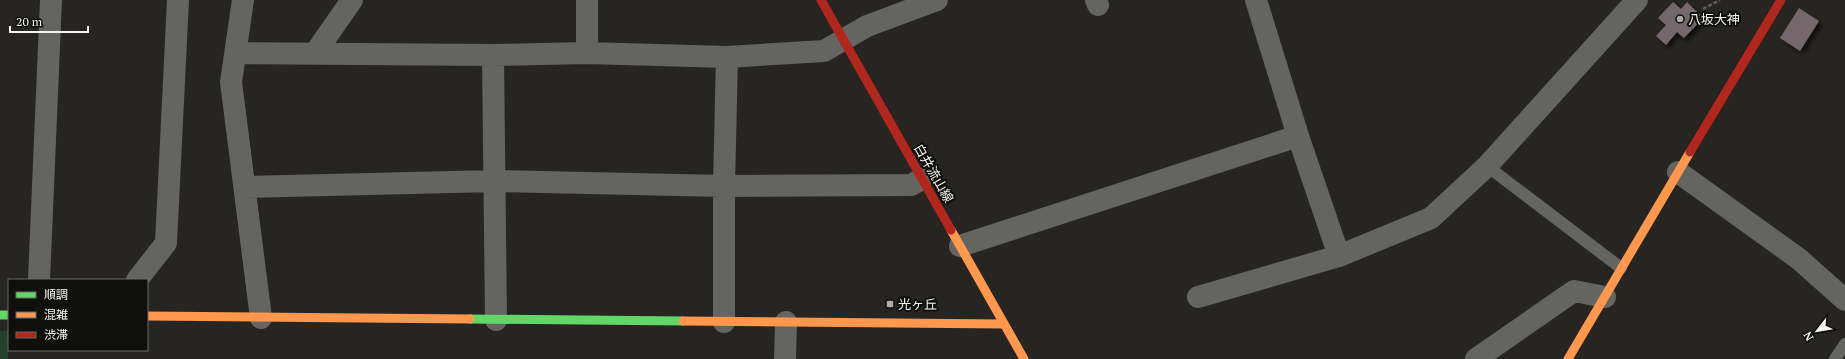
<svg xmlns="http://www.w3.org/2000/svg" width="1845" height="359" font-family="'PT Serif','Noto Sans JP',serif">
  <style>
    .park { fill: #21422e }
    .building { fill: #74686d; filter: url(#shadow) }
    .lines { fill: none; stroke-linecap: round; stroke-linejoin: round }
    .path { stroke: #62605d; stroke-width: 2.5; stroke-dasharray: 4 2; stroke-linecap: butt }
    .lane { stroke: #646461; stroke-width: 12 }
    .street { stroke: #646461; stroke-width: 22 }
    .fast { stroke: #63d668; stroke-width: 9 }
    .slow { stroke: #ff974d; stroke-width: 9 }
    .jam { stroke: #b3261e; stroke-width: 9 }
    .poi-dot { fill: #adaca8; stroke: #0f0f0c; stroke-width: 1.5 }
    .labels { text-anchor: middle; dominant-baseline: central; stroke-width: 4; stroke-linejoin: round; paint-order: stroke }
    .poi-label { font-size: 13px; fill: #f5f4f0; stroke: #0f0f0c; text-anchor: start }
    .street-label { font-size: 13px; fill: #f5f4f0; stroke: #0f0f0c }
  </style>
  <defs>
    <filter id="shadow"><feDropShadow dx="3.5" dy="3.5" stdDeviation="2" flood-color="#0009"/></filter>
  </defs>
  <rect width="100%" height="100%" fill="#262521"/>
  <path class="park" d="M9,330L8,359H0V331Z"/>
  <path class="building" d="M1673,2L1681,9L1687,2L1703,18L1684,38L1677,32L1666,45L1656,36L1666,25L1658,18Z
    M1799,8L1819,21L1800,51L1780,38Z"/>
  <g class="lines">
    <path class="path" d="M1703,9L1720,0"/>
    <path class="lane" d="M1487,166L1621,268
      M1835,359L1845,344"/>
    <path class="street" d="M243,0L231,82L261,318
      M587,0V53
      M1096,0L1098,5
      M236,53L493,55L587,53L727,57L824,51L867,26L937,0
      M315,53L352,0
      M493,55L496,320
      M1678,172L1799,259L1845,300
      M245,187L494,181L724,186L911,185L922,179
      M960,246L1298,136
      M1339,256L1431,218L1487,166L1637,0
      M39,280L51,0
      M137,280L166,243L178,0
      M1198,297L1339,256L1298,136L1256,0
      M724,322V186L727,57
      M785,359L786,322
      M1476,359L1574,291L1605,297"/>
    <path class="fast" d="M0,315H9
      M470,319L683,321"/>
    <path class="slow" d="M951,230L1024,359
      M147,316L470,319
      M683,321L1003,324
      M1568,359L1690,152"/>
    <path class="jam" d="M821,0L951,230
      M1690,152L1781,0"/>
  </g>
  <g class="poi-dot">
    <circle cx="1680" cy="19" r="4"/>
    <rect x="886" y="300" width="8" height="8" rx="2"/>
  </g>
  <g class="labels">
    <g class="poi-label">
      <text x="1688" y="19">八坂大神</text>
      <text x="898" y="304">光ヶ丘</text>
    </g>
    <g class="street-label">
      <text transform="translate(934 173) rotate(60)">白井流山線</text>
    </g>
  </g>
  <rect x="8" y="279" width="140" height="72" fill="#0f0f0c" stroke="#6b6b67"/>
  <rect x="16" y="292" width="20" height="6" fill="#63d668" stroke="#6b6b67"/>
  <text x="44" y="299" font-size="12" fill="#f5f4f0">順調</text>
  <rect x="16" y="312" width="20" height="6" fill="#ff974d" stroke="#6b6b67"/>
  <text x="44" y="319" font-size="12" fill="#f5f4f0">混雑</text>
  <rect x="16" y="332" width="20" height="6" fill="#b3261e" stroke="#6b6b67"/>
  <text x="44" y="339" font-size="12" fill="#f5f4f0">渋滞</text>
  <g transform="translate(1817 331) rotate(239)" stroke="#0f0f0c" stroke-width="3" paint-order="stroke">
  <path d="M0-3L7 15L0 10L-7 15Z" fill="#f5f4f0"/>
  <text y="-6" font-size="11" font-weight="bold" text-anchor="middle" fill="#f5f4f0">N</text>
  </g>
  <path d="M10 26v6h78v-6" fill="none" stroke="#f5f4f0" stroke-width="2"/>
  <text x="16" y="26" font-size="12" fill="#f5f4f0" stroke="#0f0f0c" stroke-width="3" paint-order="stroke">20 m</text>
</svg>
